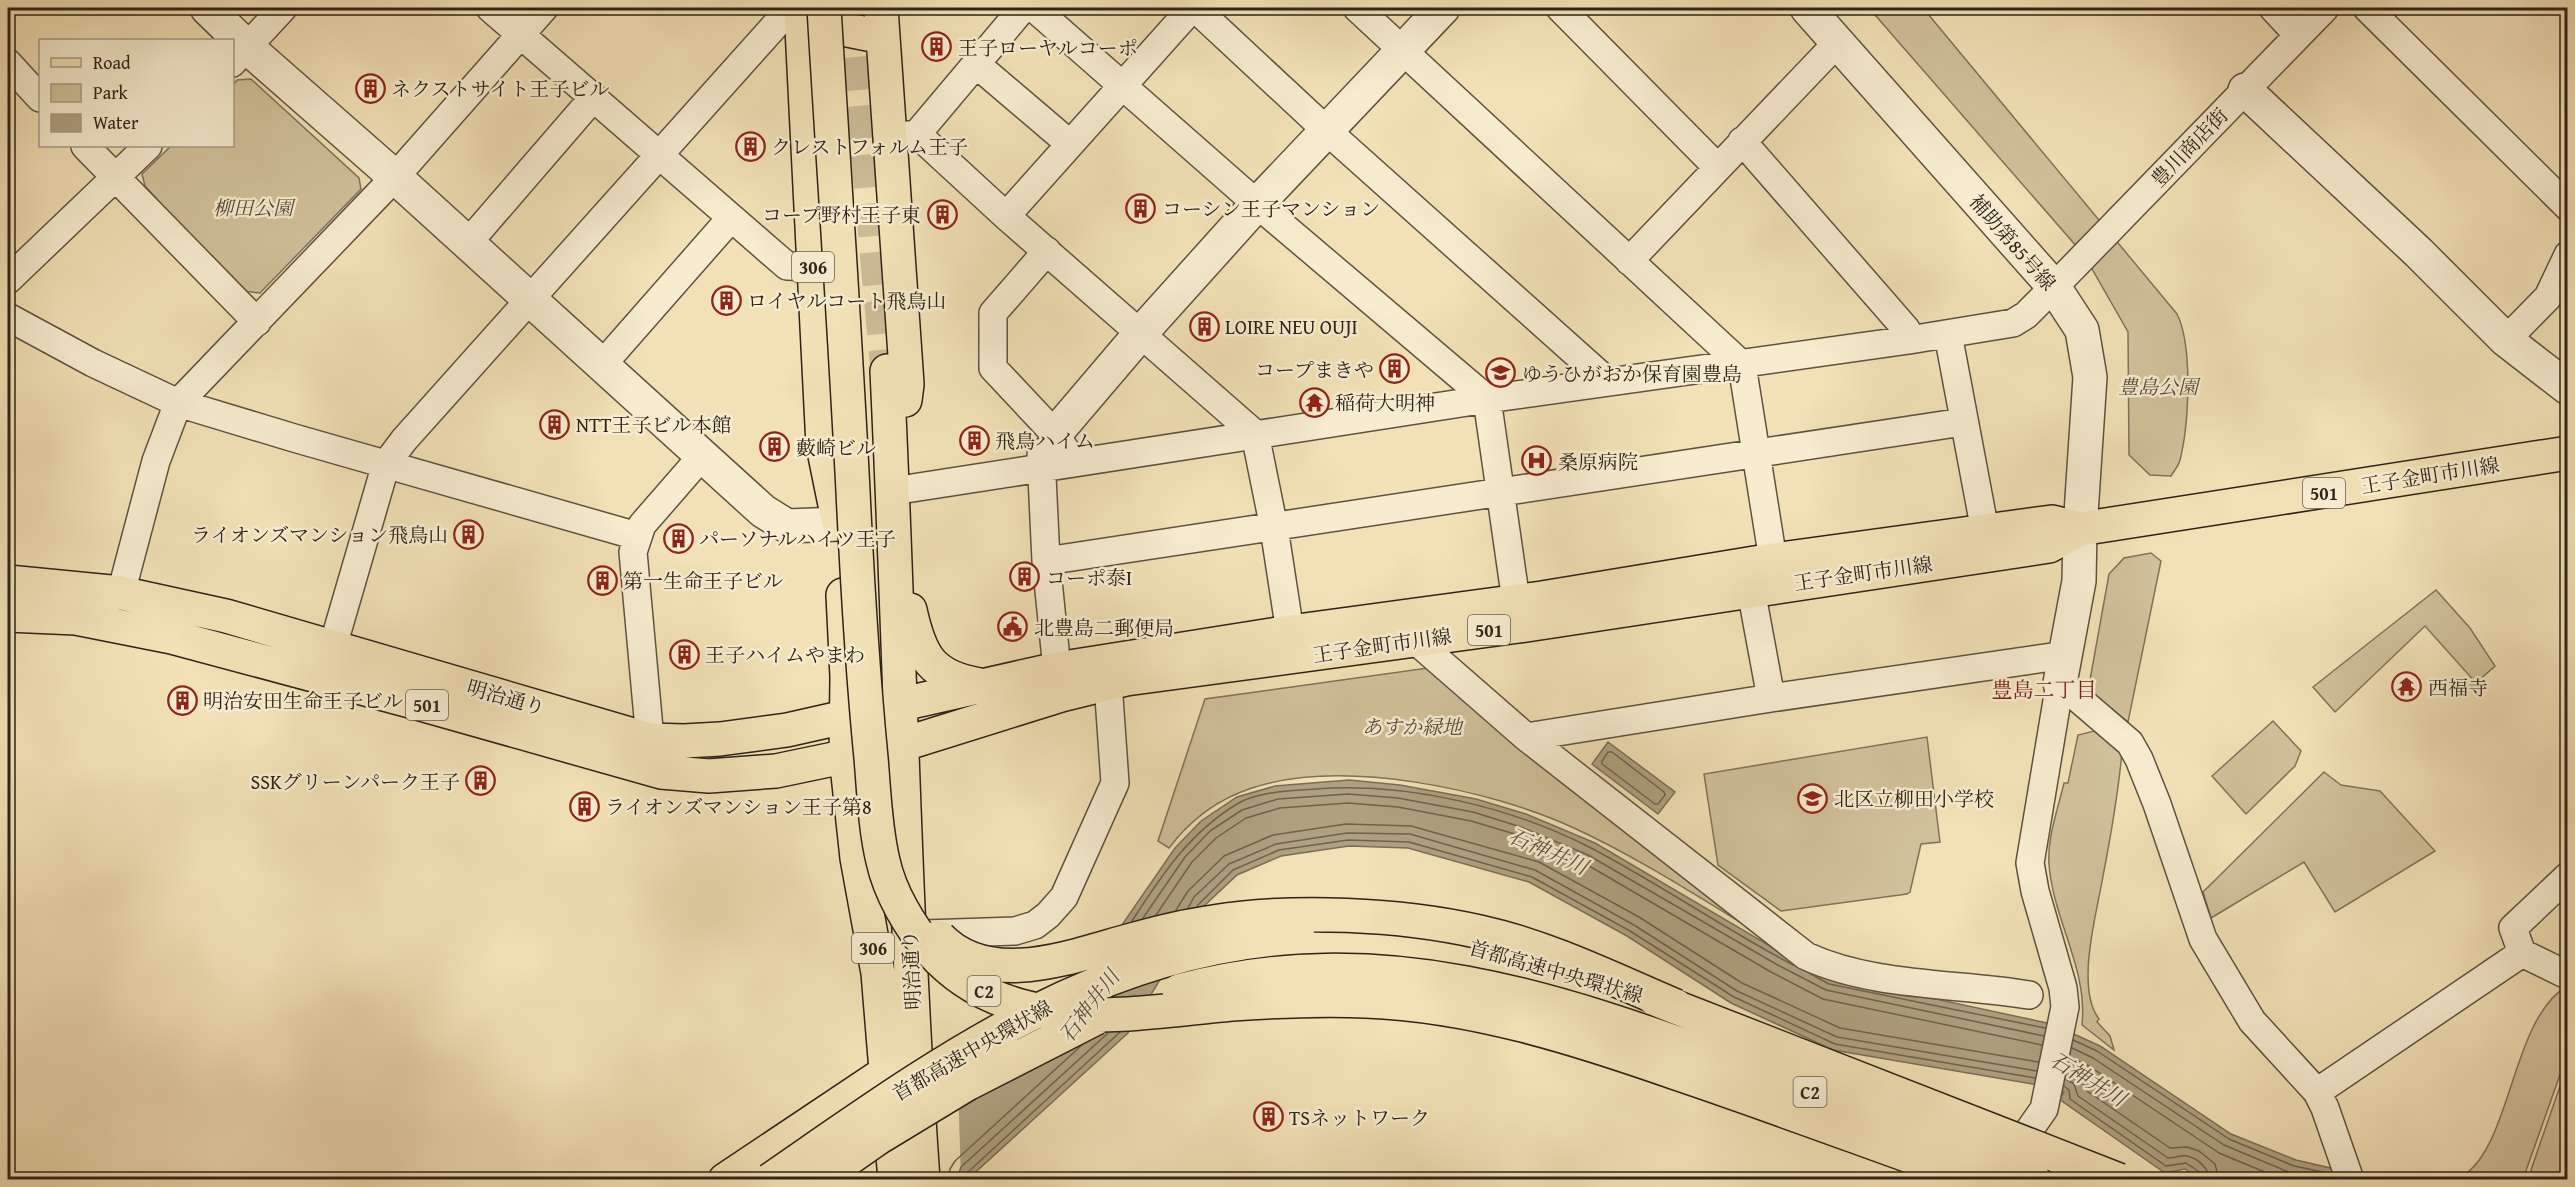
<svg xmlns="http://www.w3.org/2000/svg" width="2575" height="1187" font-family="'Gentium Book Plus','Noto Serif JP',serif">
  <style>
    .green { fill: #d1c19b; stroke: #80725a; stroke-width: 1.5 }
    .water { fill: #afa080; stroke: #7b6e56; stroke-width: 1.5 }
    .pier { fill: #f2e1b6 }
    .lines { fill: none; stroke-linecap: round; stroke-linejoin: round }
    .shore { stroke: #6e624c; stroke-width: 1.5 }
    .primary-tunnel { stroke: #cbbb96; stroke-width: 33; stroke-dasharray: 33 16; stroke-linecap: butt }
    .minor-casing { stroke: #5f5240; stroke-width: 30 }
    .tertiary-casing { stroke: #5f5240; stroke-width: 36 }
    .primary-casing { stroke: #2e2318; stroke-width: 36 }
    .motorway-casing { stroke: #2e2318; stroke-width: 36 }
    .minor { stroke: #f7ecd0; stroke-width: 27 }
    .tertiary { stroke: #f7ecd0; stroke-width: 33 }
    .primary { stroke: #f2e1b6; stroke-width: 33 }
    .motorway { stroke: #f2e1b6; stroke-width: 33 }
    .motorway-bridge-casing { stroke: #2e2318; stroke-width: 36; stroke-linecap: butt }
    .motorway-bridge { stroke: #f2e1b6; stroke-width: 33 }
    .labels { text-anchor: middle; dominant-baseline: central; stroke-width: 5; stroke-linejoin: round; paint-order: stroke }
    .shield { fill: #f7ecd0; stroke: #6a5f4f; stroke-width: 1.5 }
    .shield-label { font-size: 18px; font-weight: bold; fill: #2e2318 }
    .poi-label { font-size: 20px; fill: #2e2318; stroke: #f7ecd0; text-anchor: start }
    .street-label { font-size: 20px; fill: #2e2318; stroke: #f7ecd0 }
    .park-label { font-size: 20px; font-style: italic; fill: #574a39; stroke: #f7ecd0 }
    .neighbourhood-label { font-size: 21px; fill: #7a1f14; stroke: #f7ecd0 }
    .water-label { font-size: 21px; font-style: italic; fill: #5b4f3c; stroke: #f7ecd0 }
  </style>
  <rect width="100%" height="100%" fill="#f2e1b6"/>
  <filter id="stains"><feTurbulence type="fractalNoise" baseFrequency=".00333" numOctaves="4"/><feColorMatrix values="0 0 0 0 .2 0 0 0 0 .09 0 0 0 0 .02 0 0 0 .5 -.17"/></filter>
  <radialGradient id="worn" r=".72"><stop offset=".6" stop-color="#630" stop-opacity="0"/><stop offset="1" stop-color="#630" stop-opacity=".3"/></radialGradient>
  <path class="green" d="M1869,8H1923L2177,314C2193,346 2189,424 2180,460C2179,465 2174,471 2171,476L2150,475L2129,455L2128,332L2084,255Z
    M251,79L359,178L361,189L260,293L240,291L145,186L142,174L171,146H232L233,85L237,80Z
    M2151,553L2161,561L2128,722L2093,694L2090,680L2109,574L2124,558Z
    M2436,590L2470,628L2495,666L2476,683L2425,626L2335,712L2313,687Z
    M1428,668L1798,957C1724,914 1652,864 1574,828C1489,789 1343,758 1252,788C1218,799 1190,820 1169,848L1158,841L1205,699Z
    M2273,721L2301,751L2295,766L2246,814L2212,776Z
    M2098,730L2122,752C2118,794 2111,835 2103,876C2097,912 2075,988 2099,1019L2097,1022L2110,1036L2114,1050L2082,1025C2088,968 2053,920 2049,864C2047,838 2058,809 2064,783H2068L2078,735Z
    M1927,737L1940,842L1921,844L1910,892L1907,894L1781,911L1718,865L1704,774Z
    M2324,772L2341,785L2380,791L2435,851L2335,912L2304,862L2211,918L2203,892Z
    M2567,986V1055L2523,1179L2456,1180C2513,1154 2508,1022 2567,986Z
    M2567,1066V1179H2535L2531,1170Z"/>
  <path class="water" d="M1608,742L1675,792L1658,814L1592,764Z
    M1349,780L1400,785L1476,799L1526,814L1595,843L1782,953L1889,989L2052,1024L2100,1046L2231,1134L2296,1160L2378,1179L2200,1180L2185,1169L2165,1173L2059,1099L2064,1092L2039,1085L1833,1050L1731,1003L1627,936L1529,882L1408,848L1349,846L1281,856L1237,875L1204,906L1128,1033L968,1179L866,1180L1122,925L1175,848L1201,821L1237,797L1275,786Z"/>
  <path class="pier" d="M958,1086L961,1180L863,1179L949,1093Z"/>
  <g class="lines">
    <path class="shore" d="M1608,752H1612L1664,792L1665,795L1658,804H1655L1602,764V761Z
      M1197,906L1233,870L1279,850L1348,840L1409,842L1532,877L1630,931L1734,997L1835,1044L2035,1078
      M1188,908L1194,897L1229,864L1276,844L1347,833L1410,834L1535,870L1634,925L1737,991L1837,1037L2037,1071
      M1176,910L1188,891L1224,856L1273,835L1346,824L1411,826L1539,862L1639,917L1742,983L1840,1028L2038,1062
      M1156,915L1192,862L1216,838L1246,818L1280,808L1348,803L1398,807L1471,821L1518,835L1584,863L1771,972L1823,999L2042,1045
      M1143,918L1185,857L1210,831L1242,810L1278,799L1348,794L1398,798L1473,812L1521,827L1588,855L1776,964L1826,990L2044,1036
      M1132,921C1161,876 1189,833 1237,804C1259,791 1291,791 1316,789C1407,782 1512,807 1593,849C1661,885 1725,929 1793,965
      M1809,973L1829,984L2045,1028
      M2073,1040L2097,1051L2229,1139L2294,1166L2332,1174
      M2072,1048L2093,1058L2224,1145L2291,1173L2321,1180
      M2070,1057L2089,1066L2219,1153L2284,1180
      M2067,1070L2080,1077L2087,1091L2170,1148L2187,1147L2199,1151L2215,1164L2219,1180
      M2066,1079L2074,1084L2078,1096L2168,1158C2174,1158 2181,1155 2187,1156C2198,1158 2209,1169 2210,1180
      M2064,1086L2069,1090L2070,1099L2166,1166L2186,1163L2201,1173L2202,1180
      M948,1180L950,1169L955,1161L1082,1045
      M957,1180L961,1167L1108,1033
      M965,1180L967,1173L1120,1032"/>
    <path class="primary-tunnel" d="M854,8L887,371"/>
    <defs>
      <path id="minor" d="M490,8L787,266L813,267
        M1034,8L1257,204L1487,399L1519,622
        M1195,8L1326,130L1608,382
        M1357,8L1742,365L1773,560
        M1560,8L1717,167
        M2273,8L2298,35
        M2367,8L2568,207
        M8,63L40,98
        M232,63L283,8
        M976,64L1070,144
        M917,134L1006,216L1255,434L1274,528L1290,632
        M901,136L917,134L1023,8
        M1742,141L1906,329L1909,340
        M85,146L257,322
        M1006,216L1192,8
        M467,244L593,98
        M1047,251L993,313V368L1055,434L1065,449
        M1629,261L1838,42
        M8,280L148,146
        M8,317L93,363L178,403L294,438L637,536
        M1948,334L1985,531
        M2506,340L2548,297L2568,255
        M601,366L731,218
        M1043,452L1041,455L1046,561L1057,669
        M893,491L1487,399L1909,340L2013,323L2026,315L2054,287L2325,8
        M1046,561L1963,422
        M121,593L156,461L178,403L395,177L544,8
        M1416,641L1526,737L1806,956C1873,987 1957,983 2029,995
        M333,646L386,464L404,440L780,20
        M2060,683L2130,743L2139,759L2157,804L2203,939L2252,1021L2317,1092L2325,1108L2350,1180
        M1771,698L2066,655
        M1526,737L1771,698L1751,590
        M650,740L633,552L642,525L702,456
        M925,934L1015,931L1035,925L1048,915L1064,897L1115,783L1108,683
        M2522,953L2513,928L2568,876
        M2317,1092L2522,953L2563,973H2568
        M2011,1156L2044,1109L2065,1007L2063,988L2035,891L2030,863L2060,683"/>
      <path id="tertiary" d="M207,8L248,48L395,177L763,511L787,526L839,524
        M1807,8L2054,287L2082,330L2090,377L2080,529L2079,581L2060,683
        M2245,90L2419,253L2506,340L2568,388
        M1055,434L1141,333L1257,204L1443,8"/>
      <path id="primary" d="M801,8L823,446L839,524
        M881,8L907,384L905,400
        M802,21L883,37
        M887,371C900,640 904,910 923,1180
        M8,582L121,593L226,616L650,740L684,741L720,739L787,730L1057,669L1290,632L1542,598L1773,560L2052,522L2080,529
        M843,595L847,677L846,756L857,858L878,973L895,1180
        M910,610C920,656 931,677 980,685
        M8,615L76,618L172,637L414,702L661,772L709,776L776,771L901,745L1061,695L1126,679L1519,626L2049,546L2080,529L2568,453"/>
      <path id="motorway" d="M725,1180L915,1053"/>
    </defs>
    <use href="#minor" class="minor-casing"/>
    <use href="#tertiary" class="tertiary-casing"/>
    <use href="#primary" class="primary-casing"/>
    <use href="#motorway" class="motorway-casing"/>
    <use href="#minor" class="minor"/>
    <use href="#tertiary" class="tertiary"/>
    <use href="#primary" class="primary"/>
    <use href="#motorway" class="motorway"/>
    <defs>
      <path id="motorway-bridge" d="M824,8C834,176 846,344 854,512C858,594 863,676 871,758C874,792 875,828 883,861C890,893 910,927 931,951C1010,1040 1129,1013 1232,1004C1277,1001 1322,999 1366,1001C1472,1005 1576,1038 1676,1073C1777,1107 1877,1145 1977,1180
        M939,937C988,989 1070,957 1128,941C1156,933 1184,926 1213,922C1293,909 1401,914 1480,932C1548,947 1612,979 1676,1006
        M1179,991C1379,937 1556,998 1743,1067C1840,1104 1937,1142 2034,1180
        M1655,999L2119,1180
        M770,1180C934,1067 1091,949 1298,937
        M818,1180L878,1138L967,1084L1096,1018"/>
    </defs>
    <use href="#motorway-bridge" class="motorway-bridge-casing"/>
    <use href="#motorway-bridge" class="motorway-bridge"/>
  </g>
  <defs>
    <symbol id="building-ring" viewBox="-11 -11 22 22"><circle r="9.5" fill="#f7ecd0" stroke="#8f2418" stroke-width="1.5"/><path d="M-4-6H4V6H1V3H-1V6H-4ZM-2.5-4.3h1.7v1.8h-1.7ZM.8-4.3h1.7v1.8H.8ZM-2.5-1h1.7V.8h-1.7ZM.8-1h1.7V.8H.8Z" fill="#8f2418"/></symbol>
    <symbol id="school-ring" viewBox="-11 -11 22 22"><circle r="9.5" fill="#f7ecd0" stroke="#8f2418" stroke-width="1.5"/><path d="M0-5L7-2L0 1L-7-2ZM-4 1L0 2.5L4 1V4Q0 6-4 4Z" fill="#8f2418"/></symbol>
    <symbol id="temple-ring" viewBox="-11 -11 22 22"><circle r="9.5" fill="#f7ecd0" stroke="#8f2418" stroke-width="1.5"/><path d="M0-6L5-2H3V0L6.5 2.5H4V6H1.5V3h-3V6H-4V2.5H-6.5L-3 0V-2H-5Z" fill="#8f2418"/></symbol>
    <symbol id="hospital-ring" viewBox="-11 -11 22 22"><circle r="9.5" fill="#f7ecd0" stroke="#8f2418" stroke-width="1.5"/><path d="M-5-5h3v3.5h4V-5h3V5h-3V1.5h-4V5h-3Z" fill="#8f2418"/></symbol>
    <symbol id="civic-ring" viewBox="-11 -11 22 22"><circle r="9.5" fill="#f7ecd0" stroke="#8f2418" stroke-width="1.5"/><path d="M-.6-6.5H3V-4.5H.6V-3L4-1V1h2V6H-6V1h2V-1L-.6-3ZM-1.2 2.5V6h2.4V2.5Z" fill="#8f2418"/></symbol>
  </defs>
  <g fill-rule="evenodd">
    <use href="#building-ring" x="920" y="30" width="33" height="33"/>
    <use href="#building-ring" x="354" y="72" width="33" height="33"/>
    <use href="#building-ring" x="734" y="130" width="33" height="33"/>
    <use href="#building-ring" x="1124" y="192" width="33" height="33"/>
    <use href="#building-ring" x="926" y="198" width="33" height="33"/>
    <use href="#building-ring" x="710" y="284" width="33" height="33"/>
    <use href="#building-ring" x="1188" y="310" width="33" height="33"/>
    <use href="#building-ring" x="1378" y="352" width="33" height="33"/>
    <use href="#school-ring" x="1484" y="356" width="33" height="33"/>
    <use href="#temple-ring" x="1298" y="386" width="33" height="33"/>
    <use href="#building-ring" x="538" y="408" width="33" height="33"/>
    <use href="#building-ring" x="958" y="424" width="33" height="33"/>
    <use href="#building-ring" x="758" y="430" width="33" height="33"/>
    <use href="#hospital-ring" x="1520" y="444" width="33" height="33"/>
    <use href="#building-ring" x="452" y="518" width="33" height="33"/>
    <use href="#building-ring" x="662" y="522" width="33" height="33"/>
    <use href="#building-ring" x="1008" y="560" width="33" height="33"/>
    <use href="#building-ring" x="586" y="564" width="33" height="33"/>
    <use href="#civic-ring" x="996" y="610" width="33" height="33"/>
    <use href="#building-ring" x="668" y="638" width="33" height="33"/>
    <use href="#temple-ring" x="2390" y="670" width="33" height="33"/>
    <use href="#building-ring" x="166" y="684" width="33" height="33"/>
    <use href="#building-ring" x="464" y="764" width="33" height="33"/>
    <use href="#school-ring" x="1796" y="782" width="33" height="33"/>
    <use href="#building-ring" x="568" y="790" width="33" height="33"/>
    <use href="#building-ring" x="1252" y="1100" width="33" height="33"/>
  </g>
  <g class="labels">
    <g class="shield">
      <rect x="792" y="252" width="42" height="30" rx="4.5"/>
      <rect x="2303" y="478" width="42" height="30" rx="4.5"/>
      <rect x="1468" y="615" width="42" height="30" rx="4.5"/>
      <rect x="406" y="690" width="42" height="30" rx="4.5"/>
      <rect x="852" y="933" width="42" height="30" rx="4.5"/>
      <rect x="967.5" y="976" width="33" height="30" rx="4.5"/>
      <rect x="1793.5" y="1077" width="33" height="30" rx="4.5"/>
    </g>
    <g class="shield-label">
      <text x="813" y="267">306</text>
      <text x="2324" y="493">501</text>
      <text x="1489" y="630">501</text>
      <text x="427" y="705">501</text>
      <text x="873" y="948">306</text>
      <text x="984" y="991">C2</text>
      <text x="1810" y="1092">C2</text>
    </g>
    <g class="poi-label">
      <text x="958" y="47">王子ローヤルコーポ</text>
      <text x="391" y="88">ネクストサイト王子ビル</text>
      <text x="771" y="146">クレストフォルム王子</text>
      <text x="1162" y="208">コーシン王子マンション</text>
      <text x="921" y="214" text-anchor="end">コープ野村王子東</text>
      <text x="747" y="300">ロイヤルコート飛鳥山</text>
      <text x="1225" y="326">LOIRE NEU OUJI</text>
      <text x="1374" y="369" text-anchor="end">コープまきや</text>
      <text x="1522" y="373">ゆうひがおか保育園豊島</text>
      <text x="1335" y="402">稲荷大明神</text>
      <text x="576" y="424">NTT王子ビル本館</text>
      <text x="995" y="440">飛鳥ハイム</text>
      <text x="796" y="447">藪崎ビル</text>
      <text x="1558" y="461">桑原病院</text>
      <text x="448" y="534" text-anchor="end">ライオンズマンション飛鳥山</text>
      <text x="699" y="538">パーソナルハイツ王子</text>
      <text x="1046" y="577">コーポ泰Ⅰ</text>
      <text x="623" y="580">第一生命王子ビル</text>
      <text x="1034" y="627">北豊島二郵便局</text>
      <text x="705" y="654">王子ハイムやまわ</text>
      <text x="2428" y="687">西福寺</text>
      <text x="203" y="700">明治安田生命王子ビル</text>
      <text x="460" y="781" text-anchor="end">SSKグリーンパーク王子</text>
      <text x="1834" y="798">北区立柳田小学校</text>
      <text x="605" y="806">ライオンズマンション王子第8</text>
      <text x="1289" y="1117">TSネットワーク</text>
    </g>
    <g class="street-label">
      <text transform="translate(2189 147) rotate(-46)">豊川商店街</text>
      <text transform="translate(2013 242) rotate(49)">補助第85号線</text>
      <text transform="translate(2430 475) rotate(-9)">王子金町市川線</text>
      <text transform="translate(1863 573) rotate(-8)">王子金町市川線</text>
      <text transform="translate(1382 645) rotate(-8)">王子金町市川線</text>
      <text transform="translate(506 697) rotate(16)">明治通り</text>
      <text transform="translate(911 970) rotate(-93)">明治通り</text>
      <text transform="translate(1556 971) rotate(16)">首都高速中央環状線</text>
      <text transform="translate(972 1050) rotate(-30)">首都高速中央環状線</text>
    </g>
    <g class="park-label">
      <text x="253" y="207">柳田公園</text>
      <text x="2158" y="386">豊島公園</text>
      <text x="1412" y="726">あすか緑地</text>
    </g>
    <g class="neighbourhood-label">
      <text x="2044" y="689">豊島二丁目</text>
    </g>
    <g class="water-label">
      <text transform="translate(1548 851) rotate(24)">石神井川</text>
      <text transform="translate(1089 1006) rotate(-53)">石神井川</text>
      <text transform="translate(2088 1079) rotate(31)">石神井川</text>
    </g>
  </g>
  <rect width="2575" height="1187" fill="none" stroke="#f2e1b6" stroke-width="30"/>
  <rect x="9" y="9" width="2557" height="1169" fill="none" stroke="#2e2318" stroke-width="3"/>
  <rect x="15" y="15" width="2545" height="1157" fill="none" stroke="#2e2318" stroke-width="1.5"/>
  <rect x="39" y="39" width="195" height="108" fill="#f7ecd0" stroke="#a79c86" stroke-width="1.5"/>
  <rect x="51" y="58" width="30" height="9" fill="#f2e1b6" stroke="#a79c86" stroke-width="1.5"/>
  <text x="93" y="69" font-size="18" fill="#2e2318">Road</text>
  <rect x="51" y="84" width="30" height="18" fill="#d1c19b" stroke="#a79c86" stroke-width="1.5"/>
  <text x="93" y="99" font-size="18" fill="#2e2318">Park</text>
  <rect x="51" y="114" width="30" height="18" fill="#afa080" stroke="#a79c86" stroke-width="1.5"/>
  <text x="93" y="129" font-size="18" fill="#2e2318">Water</text>
  <rect width="100%" height="100%" filter="url(#stains)"/>
  <rect width="100%" height="100%" fill="url(#worn)"/>
</svg>
